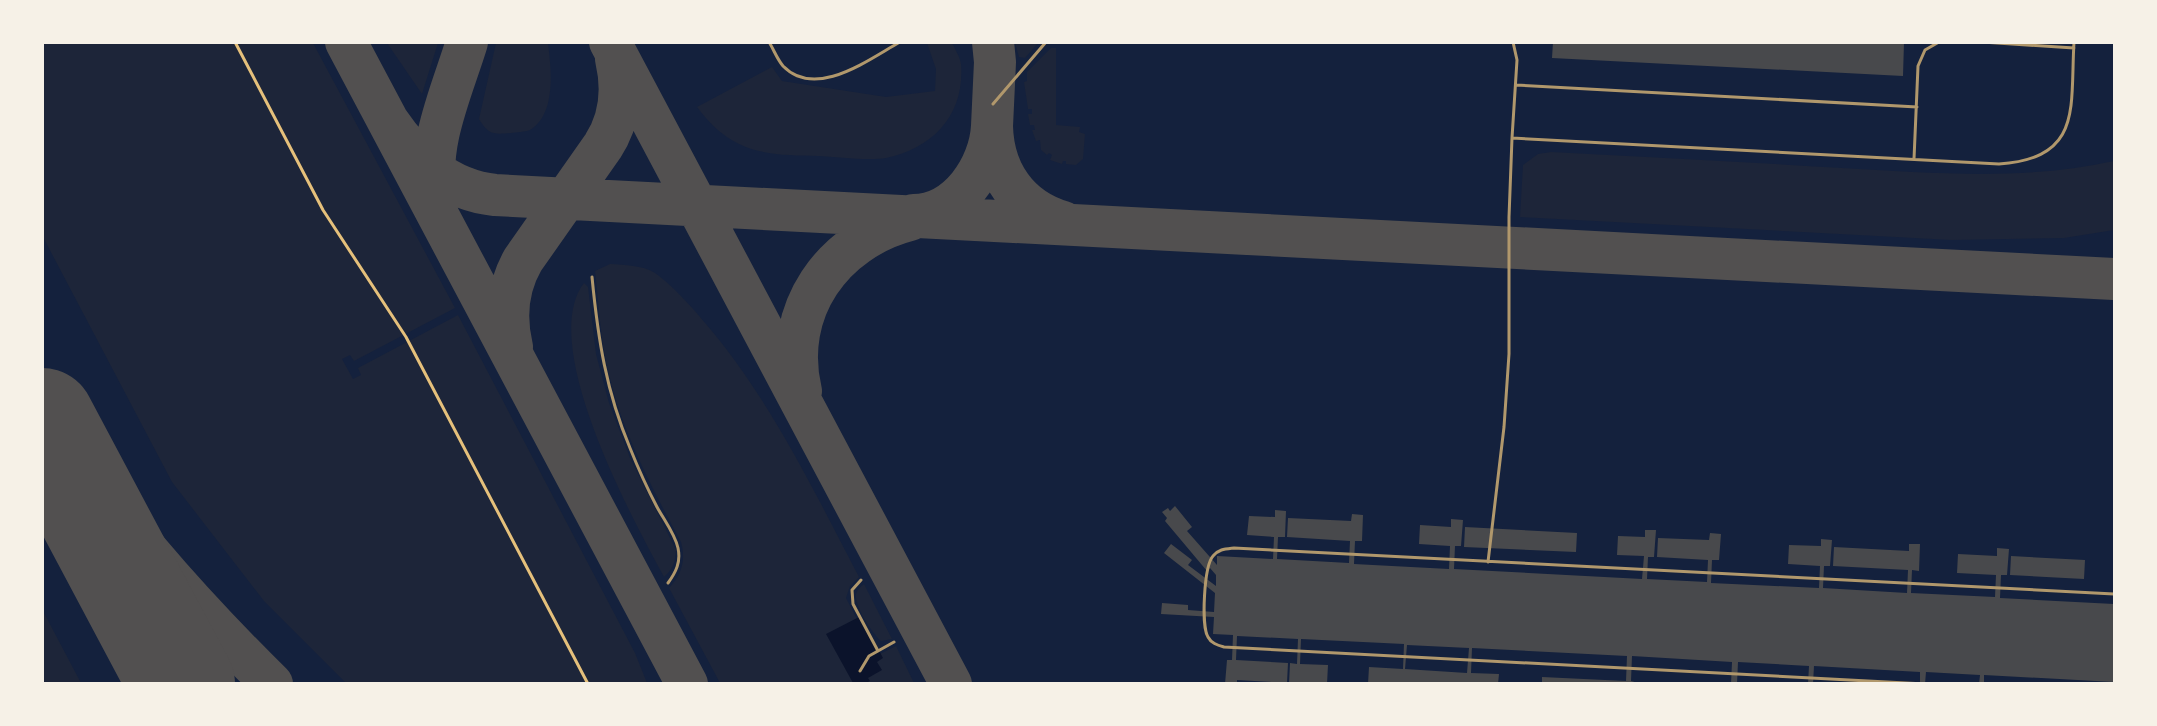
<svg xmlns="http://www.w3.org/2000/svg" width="2157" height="726" font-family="Manrope,sans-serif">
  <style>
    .green { fill: #1d2539 }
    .water { fill: #0b132b }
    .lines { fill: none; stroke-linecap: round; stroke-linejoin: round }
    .taxiway { stroke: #525050; stroke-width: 42 }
    .runway { stroke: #525050; stroke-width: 106 }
    .building { fill: #48494c; fill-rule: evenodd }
    .path { stroke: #e5c07b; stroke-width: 3 }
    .service { stroke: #b1986c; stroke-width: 3 }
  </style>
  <rect width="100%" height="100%" fill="#14213d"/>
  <path class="green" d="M42,43H313L455,308L354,361L350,355L342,359L353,379L361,375L358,368L458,315L635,653L647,683H346L264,601L172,482L43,237Z
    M387,43H438L422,94Z
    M496,43H548C551,67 557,114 530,130C525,132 516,132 511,133C493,135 488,134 479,119Z
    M927,43H952C955,49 960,57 961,64C965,114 934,148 886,158C869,161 837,157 818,156C791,155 764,156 739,144C721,135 709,123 697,107L772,67L782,81L886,97L935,91L936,69Z
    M1015,43V42L1038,43L1025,58L1019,57Z
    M1051,48H1056V125L1080,127L1079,132L1085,134L1083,159L1076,165L1066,164V161H1063L1062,164L1050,160L1052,155L1049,153L1047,155L1041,150L1040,140L1036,141L1032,130H1035L1034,125H1030L1028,114H1032V109H1028L1024,82L1027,81V72Z
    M1551,152C1648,157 1745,162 1842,168C1933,173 2025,181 2114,161V230L2064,238L1952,240L1520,217L1523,165L1538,154Z
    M610,264C625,265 642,265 655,273C671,284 693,308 706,324C770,399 813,489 859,577L850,586L846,598L876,656L896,646L914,683H720L669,588C682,574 686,560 681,542C652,488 621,430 608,370C600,337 599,304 595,271Z
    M584,283L588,287L596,354L609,403L630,458L676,550C675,563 673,569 664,577C632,518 537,344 584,283Z
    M864,584L892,639L881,641C873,634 854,606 856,594C857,590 860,587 864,584Z
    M42,611H43L81,683H43Z"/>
  <path class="water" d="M861,616L883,658L877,662L882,670L868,678L870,681L866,683H853L826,634Z"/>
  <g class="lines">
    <path class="taxiway" d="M346,42L687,684
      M610,42L951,684
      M388,121C414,159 447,190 495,195L2114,279
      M992,126L995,62L993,42
      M436,195C427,143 452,91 467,42
      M913,215C958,215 990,167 992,126C993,172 1018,209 1063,222
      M512,347C505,317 508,286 523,260L603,146C620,120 623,89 616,59
      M801,391C782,311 832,240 910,220
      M42,407C107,510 186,599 272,684"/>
    <path class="runway" d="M42,421L182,684"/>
  </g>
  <path class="building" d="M1553,42H1904L1903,76L1552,58Z
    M1175,506L1192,527L1187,531L1217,565V556L1273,559L1274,537L1247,535L1249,516L1275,517V510L1286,511L1285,537H1278L1277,559L1349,563L1350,541L1287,537L1288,518L1351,521L1352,514L1363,515L1362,541H1355L1354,564L1449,569L1450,546L1419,544L1420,525L1451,527V519L1463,520L1461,546H1455L1454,569L1642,579L1644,556L1617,555L1618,536L1645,537V530H1656L1654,557H1648L1647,579L1707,582L1708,560L1657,557L1658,538L1709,540L1710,533L1721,534L1719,560H1712L1711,583L1819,588L1820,566L1788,564L1789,545L1821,546V539L1832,540L1830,566H1824L1823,588L1907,593L1908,570L1833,566L1834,547L1909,551V544H1920L1919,571L1912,570L1911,593L1995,597L1996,575L1957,573L1958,554L1997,556V548L2009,549L2007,575H2001L2000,598L2114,604V682L1984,675V684H1979L1980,675L1926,672L1925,684H1920V672L1814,666L1813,684H1808L1809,666L1738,662L1737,684H1731L1732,662L1632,656L1631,681L1642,684H1542V677L1626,681L1627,656L1472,648L1471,673L1499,674L1498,684H1368L1369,667L1403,669L1404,644L1301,639L1300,664L1328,665L1327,684H1289L1290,663L1297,664L1298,639L1237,636L1236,660L1288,663L1287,683L1237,680V684H1225L1227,660H1232L1233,635L1213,634L1214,617L1161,614L1162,603L1188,605V610L1214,612L1215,593L1164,553L1171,544L1192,560L1188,565L1216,586V575L1210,568L1207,571L1165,521L1167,518L1162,512L1168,508L1170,511ZM1407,645L1469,648L1467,673L1405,669Z
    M1465,527L1577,533L1576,552L1464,547Z
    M2011,556L2085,560L2084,579L2010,575Z"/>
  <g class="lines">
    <path class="path" d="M235,42L323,210L406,337L588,684"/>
    <path class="service" d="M769,42C774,50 777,59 783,66C816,100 869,59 900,42
      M1513,42L1517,60L1512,138L1999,164C2083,158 2070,108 2074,42
      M1982,42L2074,48
      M1516,85L1917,107
      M993,104L1046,42
      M1914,159L1918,66L1925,50L1939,42
      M592,277C598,339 606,391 630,448C638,468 647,488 657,507C664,520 675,534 678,548C681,562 676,572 668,583
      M1488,562L1504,427L1509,354V217L1512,138
      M861,580L852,590L853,604L878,651
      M860,671L869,656L894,642
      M1925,684L1224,647C1217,645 1211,643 1208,637C1201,626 1204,566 1213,556C1219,549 1225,549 1234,548L2114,594"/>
  </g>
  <rect width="2157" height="726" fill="none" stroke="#f6f1e7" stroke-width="88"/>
</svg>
